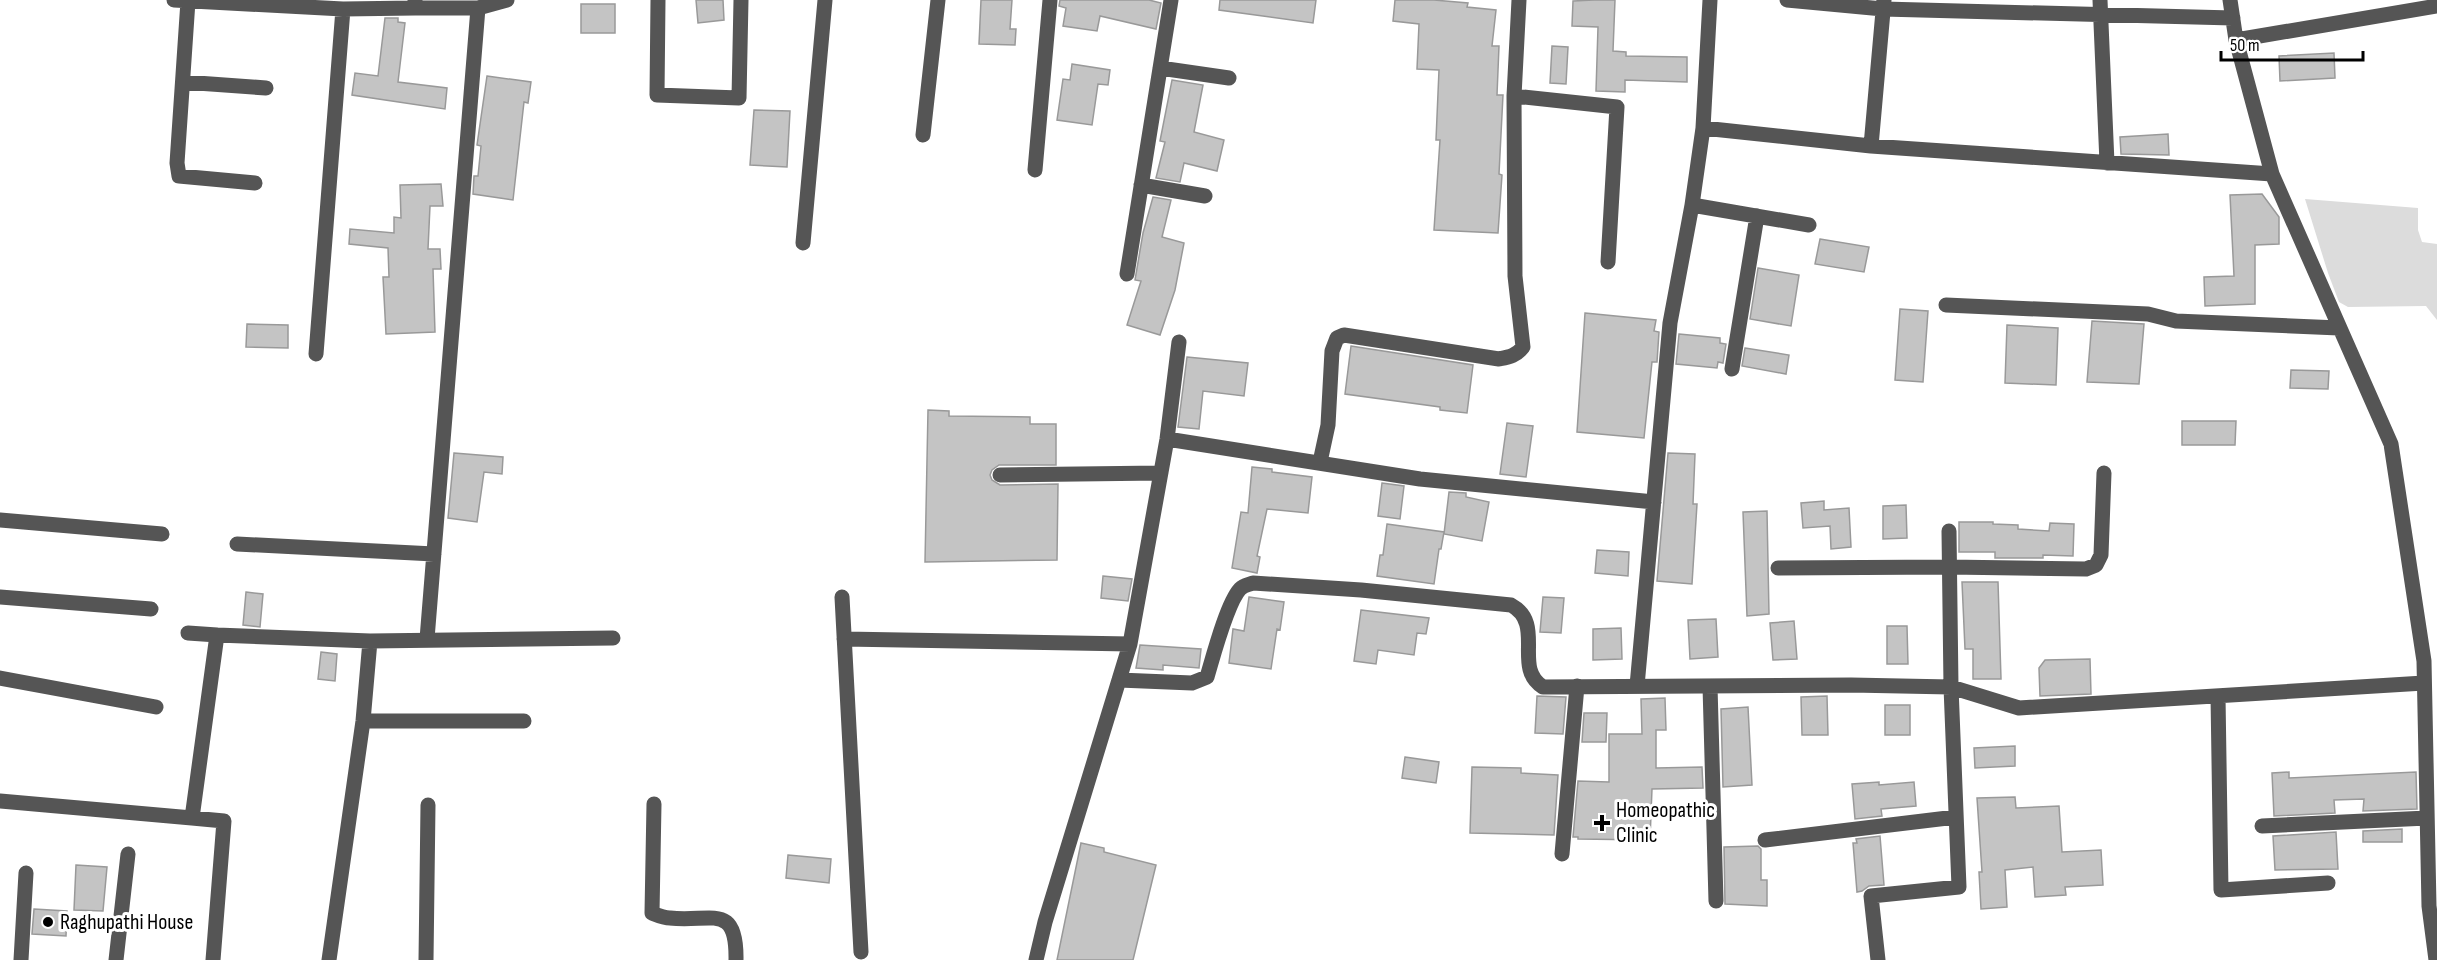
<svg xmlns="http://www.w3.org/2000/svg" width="2437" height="960" font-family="'Sofia Sans Condensed',sans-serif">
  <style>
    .green { fill: #dcdcdc }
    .building { fill: #c4c4c4; stroke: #999; stroke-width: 1.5 }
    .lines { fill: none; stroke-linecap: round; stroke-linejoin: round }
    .minor { stroke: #555; stroke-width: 15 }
    .poi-dot { fill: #000; stroke: #fff; stroke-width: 2 }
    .labels { text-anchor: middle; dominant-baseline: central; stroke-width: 6; stroke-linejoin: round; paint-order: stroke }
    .poi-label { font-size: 22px; fill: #000; stroke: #fff; text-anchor: start }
  </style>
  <rect width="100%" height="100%" fill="#fff"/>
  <path class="green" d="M2305,199L2418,208V230L2422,242L2437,244V320L2426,306L2348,307L2339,302L2328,273Z"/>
  <path class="building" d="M696,0H723L724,20L698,23Z
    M981,0H1012L1010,29H1016L1015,45L979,44Z
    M1060,0H1149L1161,3L1156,29L1100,16L1097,31L1063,26L1066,8L1059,6Z
    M1220,0H1316L1313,23L1219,10Z
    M1395,0H1434L1468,3L1467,7L1496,10L1492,46H1499L1497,95H1503L1499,174L1502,175L1498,233L1434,230L1440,140H1436L1439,70L1417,69L1419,24L1393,21Z
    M1594,0H1615L1613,51L1626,52V56L1687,57V82L1625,80V92L1596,91L1598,27L1572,26L1573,1Z
    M581,4H615V33H581Z
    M385,18H398V22L405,23L398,82L447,88L445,109L352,95L355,73L378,76Z
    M1552,46L1568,47L1566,84L1550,83Z
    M2334,53L2335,78L2280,81L2279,56Z
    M1072,64L1110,70L1108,85L1098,84L1092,125L1057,120L1063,79L1070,80Z
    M487,76L531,82L528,103L524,102L513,200L473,194L474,176H478L481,146L477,145Z
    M1172,80L1203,85L1194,132L1224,140L1217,171L1184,163L1180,182L1156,178L1165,142L1160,141Z
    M754,110L790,111L787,167L750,165Z
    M2168,134L2169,155L2121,154L2120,137Z
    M441,184L443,206H430L428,249H440L441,269H433L435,332L386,334L383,277H389L388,248L349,244L350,229L394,233V217L401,218L400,185Z
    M2262,194L2279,217V244L2255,245V304L2205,306L2204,277L2234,276L2230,195Z
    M1153,197L1171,200L1162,237L1184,243L1175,290L1160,335L1127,325L1141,281L1135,280L1143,233Z
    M1820,239L1869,247L1864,272L1815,264Z
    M1758,268L1799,275L1791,326L1750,319Z
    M1900,309L1928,311L1923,382L1895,380Z
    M1585,313L1656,320L1654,331L1659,332L1657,362H1652L1644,438L1577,432Z
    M2092,321L2144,324L2139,384L2087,382Z
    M247,324L288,325V348L246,347Z
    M2007,325L2058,328L2056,385L2005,383Z
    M1679,334L1720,338V343L1726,344L1723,363L1718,362L1717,368L1676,364Z
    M1351,346L1473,365L1467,413L1440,410V407L1345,394Z
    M1745,348L1789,355L1786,374L1742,366Z
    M1187,357L1248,363L1244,396L1203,391L1199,429L1178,427Z
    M2291,370L2329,371L2328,389L2290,388Z
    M928,410L949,411V416L1030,417V424H1056V465H999L992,470L990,475L992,480L1000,485L1058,484L1057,560L925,562Z
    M2182,421H2236L2235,445H2182Z
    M1507,423L1533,426L1526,477L1500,474Z
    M454,453L503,457L502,474L484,472L477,522L448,518Z
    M1668,453L1695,454L1693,504H1697L1692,584L1657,581Z
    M1252,467L1272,469V472L1312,477L1308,513L1267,509L1257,556L1260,557L1257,573L1232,568L1241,512L1248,513Z
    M1382,483L1404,486L1400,519L1378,516Z
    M1449,492L1466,493V497L1489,502L1482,541L1444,534Z
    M1824,501V510L1849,508L1851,547L1831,549L1830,526L1803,528L1801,503Z
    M1906,505L1907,538L1883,539V506Z
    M1767,511L1769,614L1747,616L1743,512Z
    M1959,522H1993V524L2018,525V529L2049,531L2050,523L2074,524L2073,556L2043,555V558H1995V552H1959Z
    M1387,524L1444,532L1441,549H1439L1434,584L1377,576L1380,555H1383Z
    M1597,550L1629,552L1628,576L1595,573Z
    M1103,576L1132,579L1128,601L1101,598Z
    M1962,582H1998L2001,679H1973V649H1965Z
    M246,592L263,594L260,627L243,625Z
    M1249,597L1284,602L1280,630L1277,629L1271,669L1229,663L1233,629L1244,631Z
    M1543,597L1564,598L1561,633L1540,632Z
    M1361,610L1429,618L1426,634L1417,633L1414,655L1378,650L1376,664L1354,661Z
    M1716,619L1718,657L1690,659L1688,620Z
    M1794,621L1797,659L1773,660L1770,623Z
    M1887,626H1907L1908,664H1887Z
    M1621,628L1622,659L1593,660V629Z
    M1140,645L1201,649L1199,668L1163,665V670L1136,668Z
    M321,652L337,654L335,681L318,679Z
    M2090,659L2091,694L2040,696L2039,668L2045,660Z
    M1537,696L1566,697L1563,734L1535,733Z
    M1827,696L1828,735H1802L1801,697Z
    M1665,698L1666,730H1656V768L1702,767L1703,788L1652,789L1650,840L1578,839V837H1573L1578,781L1609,782V734H1642L1641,699Z
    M1885,705H1910V735H1885Z
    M1748,707L1752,785L1723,787L1721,709Z
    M1584,713H1607L1606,742H1582Z
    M2015,746V766L1975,768L1974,748Z
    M1405,757L1439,762L1436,783L1402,778Z
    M1472,767L1521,768V773L1558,775L1554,835L1470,833Z
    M2289,772V778L2416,772L2417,809L2363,811L2364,799L2334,800L2335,813L2274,816L2272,773Z
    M1879,782V785L1914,782L1916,806L1881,809L1882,816L1855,819L1852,784Z
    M2015,797L2016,808L2059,806L2062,852L2101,850L2103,885L2065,887L2066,895L2035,897L2033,867L2005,870L2007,907L1981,909L1979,872H1982L1977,798Z
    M2402,829V842H2363V831Z
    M2336,832L2338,869L2275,870L2273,836Z
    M1880,836L1884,885L1869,886L1862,891L1857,892L1853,843H1857L1856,839Z
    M1081,843L1104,848V852L1156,865L1133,960H1057Z
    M1758,846L1761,849V880H1767V906L1725,904L1724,847Z
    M788,855L831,859L829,883L786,878Z
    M76,865L107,867L103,911L74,910Z
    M34,909L67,911L66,936L32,934Z"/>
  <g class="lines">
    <path class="minor" d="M174,0L343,9
      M415,0V8H478L507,0
      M658,0L657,95L739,98L741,0
      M1710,0L1703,128L1692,205L1809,225
      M1787,0L1883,9L2233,18
      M2100,0L2107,163
      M2230,0L2236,40L2272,174L2391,444L2424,661L2429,906L2436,960
      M188,1L177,163L179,176L255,183
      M2236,40L2437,6
      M1160,68L1229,78
      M183,82L266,88
      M1514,96L1617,107L1608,262
      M1703,128L1871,146L2272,174
      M923,135L938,0
      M1871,146L1884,0
      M1035,170L1050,0
      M1141,185L1205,196
      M803,243L825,0
      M1127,274L1171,0
      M1946,305L2148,314L2176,321L2339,328
      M316,354L343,9L415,8
      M1732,369L1757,216
      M1167,439L1420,479L1654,502
      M1320,462L1328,425L1332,351L1337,338L1344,335L1499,359C1509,357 1516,356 1523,347L1515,276L1514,96L1519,0
      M1000,475L1161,473
      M0,520L162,534
      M237,544L434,554
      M1778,568L1949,567L2086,569L2096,565L2101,555L2104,473
      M0,597L151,609
      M842,597L861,952
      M188,633L217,635
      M427,639L478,8
      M844,639L1130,644
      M0,678L156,707
      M1119,680L1192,683L1207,677C1213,657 1227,603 1240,589C1244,585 1248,585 1253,583L1361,590L1511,605C1546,624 1512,668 1543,687L1851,685L1951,687L2019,708L2424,683
      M1637,686L1670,323L1692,205
      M1710,686L1716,901
      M2218,696L2221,890L2328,883
      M363,721H524
      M0,801L192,818L217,635L370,641L613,638
      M654,804L652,913C657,915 664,918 670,918C710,923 737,901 736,960
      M192,818L224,821L213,960
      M2262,826L2427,818
      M1765,840L1956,817
      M1562,854L1577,686
      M21,960L26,873
      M116,960L128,854
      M329,960L363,721L370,641
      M426,960L428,805
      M1036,960L1045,922L1130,644L1167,439L1179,342
      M1878,960L1871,896L1959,887L1951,687L1949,531"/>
  </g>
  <g class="poi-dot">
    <path d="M1599 814h6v6h6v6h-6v6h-6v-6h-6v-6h6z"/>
    <circle cx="48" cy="922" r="6"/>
  </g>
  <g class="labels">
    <g class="poi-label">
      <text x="1616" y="810">Homeopathic<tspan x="1616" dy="25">Clinic</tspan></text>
      <text x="60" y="922">Raghupathi House</text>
    </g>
  </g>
  <path d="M2221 51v9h142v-9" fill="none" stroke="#000000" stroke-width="3"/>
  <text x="2230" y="51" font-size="18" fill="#000000" stroke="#ffffff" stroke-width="4.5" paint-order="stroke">50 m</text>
</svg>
